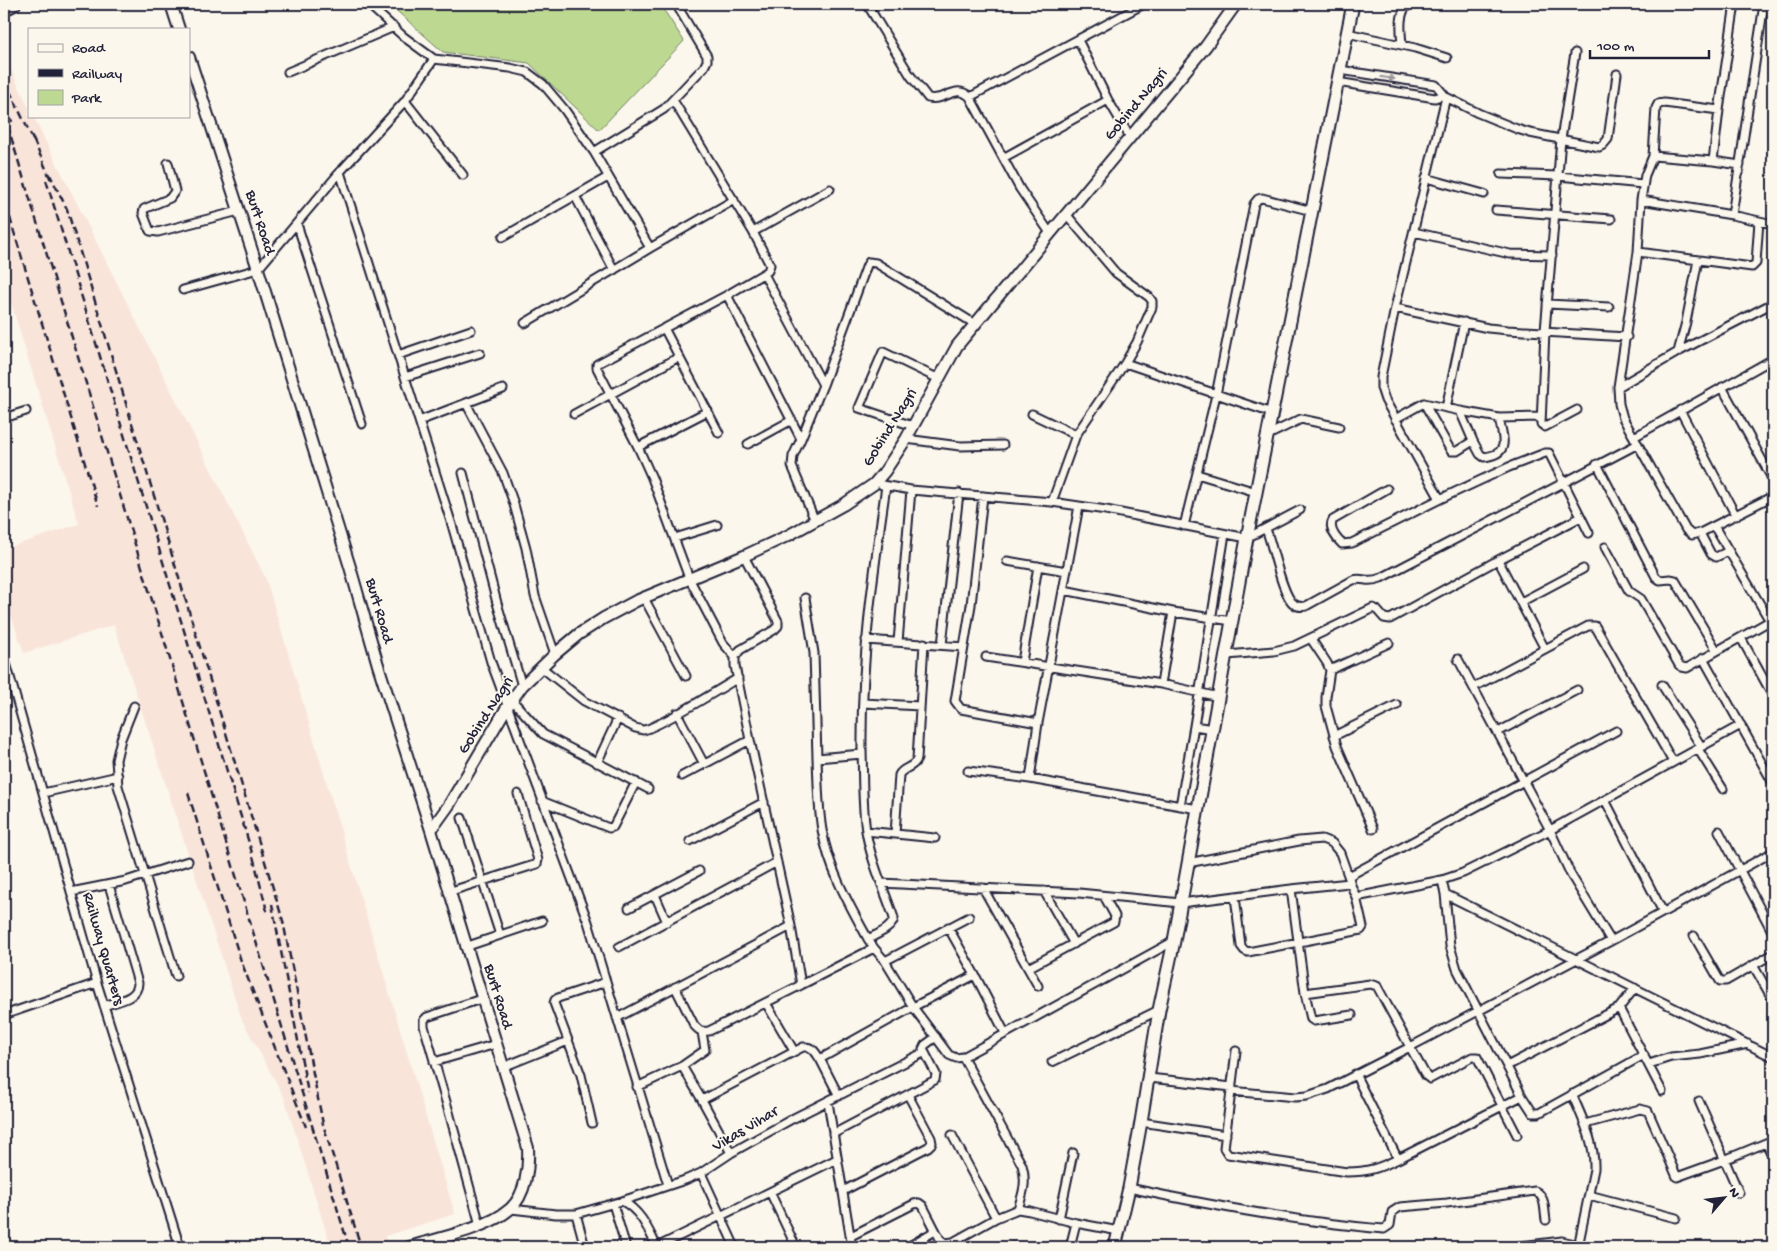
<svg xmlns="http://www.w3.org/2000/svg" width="1777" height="1251" font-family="'Gochi Hand',sans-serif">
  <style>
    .built { fill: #f9e4da }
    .green { fill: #bdd991; stroke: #707e66 }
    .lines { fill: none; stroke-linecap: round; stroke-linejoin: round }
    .street-casing { stroke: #22223b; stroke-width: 11 }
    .secondary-casing { stroke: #22223b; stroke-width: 14 }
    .primary-casing { stroke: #22223b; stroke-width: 15 }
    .highway-casing { stroke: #22223b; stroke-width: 16 }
    .street { stroke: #fbf7ec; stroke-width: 7 }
    .secondary { stroke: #fbf7ec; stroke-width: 10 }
    .primary { stroke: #fbf7ec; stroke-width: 11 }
    .highway { stroke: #fbf7ec; stroke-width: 12 }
    .rail { stroke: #22223b; stroke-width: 2.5; stroke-dasharray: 8 4; stroke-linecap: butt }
    .oneway { fill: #99979c }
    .labels { text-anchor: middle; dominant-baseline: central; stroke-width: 4.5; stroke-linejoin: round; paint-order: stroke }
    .street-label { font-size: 16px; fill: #22223b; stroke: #fbf7ec }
  </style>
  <rect width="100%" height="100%" fill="#fbf7ec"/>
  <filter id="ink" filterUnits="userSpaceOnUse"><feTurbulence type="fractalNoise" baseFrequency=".02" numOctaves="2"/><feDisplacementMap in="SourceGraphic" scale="10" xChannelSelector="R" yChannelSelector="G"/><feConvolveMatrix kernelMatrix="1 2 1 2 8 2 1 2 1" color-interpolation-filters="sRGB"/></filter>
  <g filter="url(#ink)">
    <path class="built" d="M4,55L29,108V116H33L266,579L455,1214L385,1236L388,1247H331L284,1097L242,1020L114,625L24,653L4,595V549L79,524L11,303L4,264Z"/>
    <path class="green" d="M389,4H660L684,41L599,130L529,63L443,52Z"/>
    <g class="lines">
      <defs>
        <path id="street" d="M867,4L910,75L928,98C946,102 955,83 970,97L1020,189L1050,233
          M1347,33L1415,48L1447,58
          M1078,40L1108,100L1130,137
          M1402,45C1401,31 1398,15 1408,4
          M1575,53L1561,139L1545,331L1541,424L1545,427L1577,410
          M434,59L510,68L527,72L543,84L564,109L594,152L650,248L734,200
          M1340,70L1436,85L1446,97L1478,113L1517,129L1530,133L1599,147L1603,145L1608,139L1617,74
          M288,72L394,27
          M1337,82L1435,98L1444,95
          M970,97L1144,4
          M673,100L753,232L770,265L768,271L727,295L801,439L793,456L792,466L815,521
          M405,101L463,175
          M1719,110L1664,103L1658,104L1656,108L1653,156L1645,175L1641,200L1638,252L1618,387L1619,404L1623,418L1686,530L1692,535L1700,533L1773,496
          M594,152L664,109L704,67L707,61V56L676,4
          M1653,156L1713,161L1740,165
          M1003,158L1108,100
          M1713,161L1719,110L1735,4
          M168,163L175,191L170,198L144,209L143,213L150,231L158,232L239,211
          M340,172L452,525L491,662L588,922L668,1185
          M1501,174L1558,176L1643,184
          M1426,178L1484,194
          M575,196L614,270
          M1641,200L1732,215L1773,224
          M1496,210L1611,219
          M1732,215L1764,4
          M297,224L362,424
          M753,232L830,189
          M1414,232L1510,254L1552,255
          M503,237L608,177
          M1638,252L1752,267L1756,263L1759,221
          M764,274L823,385
          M183,290L258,269L340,172L405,101L434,59L404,37L368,4
          M727,295L597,364V368L638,447L652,478L689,578L723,643L735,657
          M1547,304L1609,307
          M1395,308L1488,328L1508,330L1627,337
          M525,323L650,248
          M664,328L719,433
          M1678,352L1686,322L1698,260
          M398,355L471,330
          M1125,363L1272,413
          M405,377L480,353
          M1618,387L1678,352L1773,303
          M1722,387L1773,480
          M466,403L503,473L513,501L526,548L535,596L555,654
          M1424,403L1451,451H1457L1473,441L1460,411
          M1446,408L1464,322
          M1680,410L1736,516
          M574,414L679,357
          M1032,414L1076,435
          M4,418L26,411
          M1395,419L1424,403L1460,411L1499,418L1540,417
          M419,421L503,389
          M913,426L859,408L883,352L939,379
          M1268,435L1301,419L1339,427
          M1634,437L1773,359
          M801,439L823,385L867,265L869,262L876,263L975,324
          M906,439L960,446L1003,445
          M1473,441L1480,454L1484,457C1511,454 1503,439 1499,418
          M748,444L792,420
          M638,447L708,411
          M1597,464L1656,577L1660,580L1670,579L1675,580L1717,651
          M463,473L497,603L522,686
          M1197,474L1256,492
          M882,485L911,490L1052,502L1106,510L1247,538L1300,510
          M1387,489L1333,520C1328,528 1336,538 1342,544L1352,543L1440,499L1385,400L1381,388V377L1395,308L1446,97
          M983,496L971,605L955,701L961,709L1038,723
          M1440,499L1509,467L1545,453H1549L1589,533
          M1052,502L1076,435L1125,363L1137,342L1152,307V301L1149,297L1116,273L1066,214
          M1184,526L1216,395L1254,204L1258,199L1262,198L1312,211
          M1714,526L1770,621
          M1266,529C1273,546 1282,596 1294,604C1298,607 1302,607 1306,606L1353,580C1365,577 1366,584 1381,578L1638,444
          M1700,533L1711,554L1716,557L1729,551
          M675,538L717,525
          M1605,547L1629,591L1641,599L1679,665L1682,667L1687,668L1773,619
          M1007,561L1067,571
          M1064,590L1173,612L1232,621
          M644,598L686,676
          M805,598L814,653L817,758
          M1521,602L1583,569
          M1741,638L1773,696
          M1311,639L1327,663L1330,670L1326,697V706L1337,746L1373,829
          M866,640L964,647
          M898,642L911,490
          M942,645L959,493
          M1545,649L1588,626H1595L1673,762
          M1227,655L1274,651L1294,646L1373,608L1377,610L1384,618L1390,619L1498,560L1581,517
          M4,656L97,983L180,1247
          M986,657L1161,684L1219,697
          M1703,658L1773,783
          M1458,659L1550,830L1571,875L1611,941
          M1022,662L1038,566
          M541,667L584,701L635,728C637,728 642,730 643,730C656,729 723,687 738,678
          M1330,670L1389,643
          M1161,684L1173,612
          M1662,685L1701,746
          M1474,687L1545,649L1498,560
          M512,700L543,734L648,789
          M863,703L920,706
          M134,706L121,739L116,760L118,786L176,976
          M677,713L704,764
          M1213,729L1194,726L1225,534
          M1498,732L1577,690
          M1334,736L1397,705
          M1698,749L1723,789
          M862,754L817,758C818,782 818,806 822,830C829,870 849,904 868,939
          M597,763L618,718
          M968,771L1030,779L1198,809
          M682,776L750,740
          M1030,779L1038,723L1079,506
          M43,793L118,776
          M1605,800L1663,912
          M542,801L609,828L613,827L636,782
          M1180,806L1194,726
          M462,818L500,935
          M866,831L935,838
          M1719,831L1773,933
          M895,834L899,775C903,767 914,768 917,759L924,643
          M690,841L764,802
          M1188,863L1299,841L1322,839L1332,843L1340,853L1350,881
          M1349,876L1616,731
          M1442,880L1463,873L1550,830L1741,725
          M881,883L1079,893L1181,903L1291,889L1350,883L1356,897L1442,880L1445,894L1773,1057
          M983,888L1038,986
          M1291,889L1305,993L1311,1019L1314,1021L1352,1015
          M1044,891L1074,944
          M71,892L126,881L188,861
          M448,892L537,864L538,860L518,794
          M655,895L667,922
          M1235,896L1241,946L1244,950L1248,952L1361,930L1363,927L1356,897
          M629,908L699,871
          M948,927L975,975
          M1694,936L1720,981H1726L1773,954
          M465,947L542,921
          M619,947L777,862
          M874,948L868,939C877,934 892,929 894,918C884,889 871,861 866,831C862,804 863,777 862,751C861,660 873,575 886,486
          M885,961L969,917
          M1753,965L1773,1000
          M1028,968L1114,922L1115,916L1104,896
          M801,985L874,948L885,961L913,1007L949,1055L956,1058L963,1057L1022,1165C1027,1182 1023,1193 1018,1209
          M675,987L694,1025C699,1031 701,1032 709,1031L801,985L791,926L750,740L735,666V657L740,650L774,630L778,626V621L744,556
          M766,1003L794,1051
          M104,1006C117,1001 138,999 138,983L109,885
          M1619,1008L1662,1091
          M4,1015L97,983
          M617,1018L791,926
          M1236,1051L1224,1148L1228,1154L1347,1172C1368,1172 1379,1168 1398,1159L1355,1074
          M963,1057L1174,941
          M434,1062L496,1044
          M1052,1062L1159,1010
          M1649,1064L1671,1057L1700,1054L1748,1044
          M682,1066L705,1050L702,1032
          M1507,1066L1619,1008L1635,988
          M503,1067L568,1041
          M1149,1078L1232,1087
          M637,1087L682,1066L702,1100
          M1231,1091L1295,1097L1307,1096L1328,1089L1410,1047L1377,986L1370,984L1305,993
          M1572,1094C1582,1118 1595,1142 1594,1169L1578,1247
          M839,1096L820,1059L913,1007L975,975L1005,1033
          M1522,1096L1533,1113H1539L1644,1055
          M1699,1101L1739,1193
          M828,1102L852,1247
          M1141,1122L1226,1135
          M592,1123L581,1075L554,1003L555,1000L558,998L606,982
          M1585,1124L1640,1109L1648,1111L1677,1177L1724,1160L1773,1140
          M833,1134L935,1080L936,1074L923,1049L925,1045L936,1037
          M952,1135L996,1218
          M1517,1135L1477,1057H1472L1430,1079L1426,1076L1410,1047L1611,941L1773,852
          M1766,1143L1773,1157
          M731,1153L702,1100L803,1047C813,1046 815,1052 820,1059
          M1398,1159L1522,1096L1457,969L1450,946L1445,894
          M701,1173L735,1247
          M1129,1188C1213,1206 1298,1222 1384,1229L1390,1225L1392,1212L1400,1207L1447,1203L1535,1191C1546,1196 1544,1210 1546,1220
          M843,1191L928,1147L932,1143L931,1138L908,1095
          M770,1192L796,1247
          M1589,1195L1676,1218
          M622,1201C641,1211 648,1229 657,1247
          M613,1204L626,1247
          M511,1209L556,1214H576L622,1201L685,1180L701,1173L731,1153L792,1119L923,1053
          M576,1214L585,1247
          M1059,1219L1073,1153
          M480,1225L449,1112L424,1026V1020L427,1017L481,999
          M851,1236L914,1204L919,1203L923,1206L940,1239L945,1243L953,1242L996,1218L1018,1209L1030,1211L1076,1223L1119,1231
          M4,1239L7,1247
          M657,1247L837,1159
          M909,1247L911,1245L935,1231
          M1012,1247H1013
          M1070,1247L1076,1223
          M1512,1247L1562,1241L1588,1247"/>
        <path id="secondary" d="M171,4L179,29
          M189,57L258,269L350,567L378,665L431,830L528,1148C529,1167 526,1195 510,1209C489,1228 436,1239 409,1247
          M431,830L449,805L507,707L522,686L555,654L579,634L604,618L636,601L744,556L789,535L843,505L874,484L885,471L906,439L957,346L1206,46L1236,4"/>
        <path id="primary" d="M1115,1247L1129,1188L1141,1122L1159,1010L1174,941L1247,538L1353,4"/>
        <path id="highway" d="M4,9L14,4"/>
      </defs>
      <use href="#street" class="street-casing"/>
      <use href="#secondary" class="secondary-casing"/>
      <use href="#primary" class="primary-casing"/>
      <use href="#highway" class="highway-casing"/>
      <use href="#street" class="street"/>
      <use href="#secondary" class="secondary"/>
      <use href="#primary" class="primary"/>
      <use href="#highway" class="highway"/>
      <path class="rail" d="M4,79L35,144
        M4,96L12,122
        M4,114L349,1247
        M33,139L51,180
        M49,173L67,209L283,921L323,1124L361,1247
        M46,180L253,856L268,915
        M4,182L7,207L14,232L98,506
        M188,793L241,961L306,1127
        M272,904L308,1093"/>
    </g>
    <defs><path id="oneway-solid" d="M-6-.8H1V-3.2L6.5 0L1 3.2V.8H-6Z" transform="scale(1.25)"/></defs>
    <use class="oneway" href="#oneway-solid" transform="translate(1388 78) rotate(9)"/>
  </g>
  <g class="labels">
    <g class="street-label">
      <text transform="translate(1137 105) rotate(-50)">Gobind Nagri</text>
      <text transform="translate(259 223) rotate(72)">Burt Road</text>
      <text transform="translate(891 428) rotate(-58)">Gobind Nagri</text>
      <text transform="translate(378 611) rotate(74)">Burt Road</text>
      <text transform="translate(487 716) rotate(-57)">Gobind Nagri</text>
      <text transform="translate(102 949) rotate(74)">Railway Quarters</text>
      <text transform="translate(497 997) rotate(73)">Burt Road</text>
      <text transform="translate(746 1130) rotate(-31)">Vikas Vihar</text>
    </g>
  </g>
  <rect width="1777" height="1251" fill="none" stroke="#fbf7ec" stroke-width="20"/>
  <rect x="10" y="10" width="1757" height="1231" fill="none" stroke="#22223b" stroke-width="2" filter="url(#ink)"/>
  <rect x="28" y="28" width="162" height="90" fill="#fbf7ec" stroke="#a4a2a5"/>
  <rect x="38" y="44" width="25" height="8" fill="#fbf7ec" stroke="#a4a2a5"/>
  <text x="72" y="52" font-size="15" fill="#22223b">Road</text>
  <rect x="38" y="69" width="25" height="8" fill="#22223b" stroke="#a4a2a5"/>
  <text x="72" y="78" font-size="15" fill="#22223b">Railway</text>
  <rect x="38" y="90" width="25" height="15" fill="#bdd991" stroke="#a4a2a5"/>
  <text x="72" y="102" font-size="15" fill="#22223b">Park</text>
  <g transform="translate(1724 1198) rotate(62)" stroke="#fbf7ec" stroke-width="4" paint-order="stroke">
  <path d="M0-4L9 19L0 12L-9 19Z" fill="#22223b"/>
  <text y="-8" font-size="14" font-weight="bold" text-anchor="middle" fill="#22223b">N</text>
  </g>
  <path d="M1590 50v8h119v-8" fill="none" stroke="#22223b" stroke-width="2.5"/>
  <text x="1597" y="50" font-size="15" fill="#22223b" stroke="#fbf7ec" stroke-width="4" paint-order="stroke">100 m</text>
</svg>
